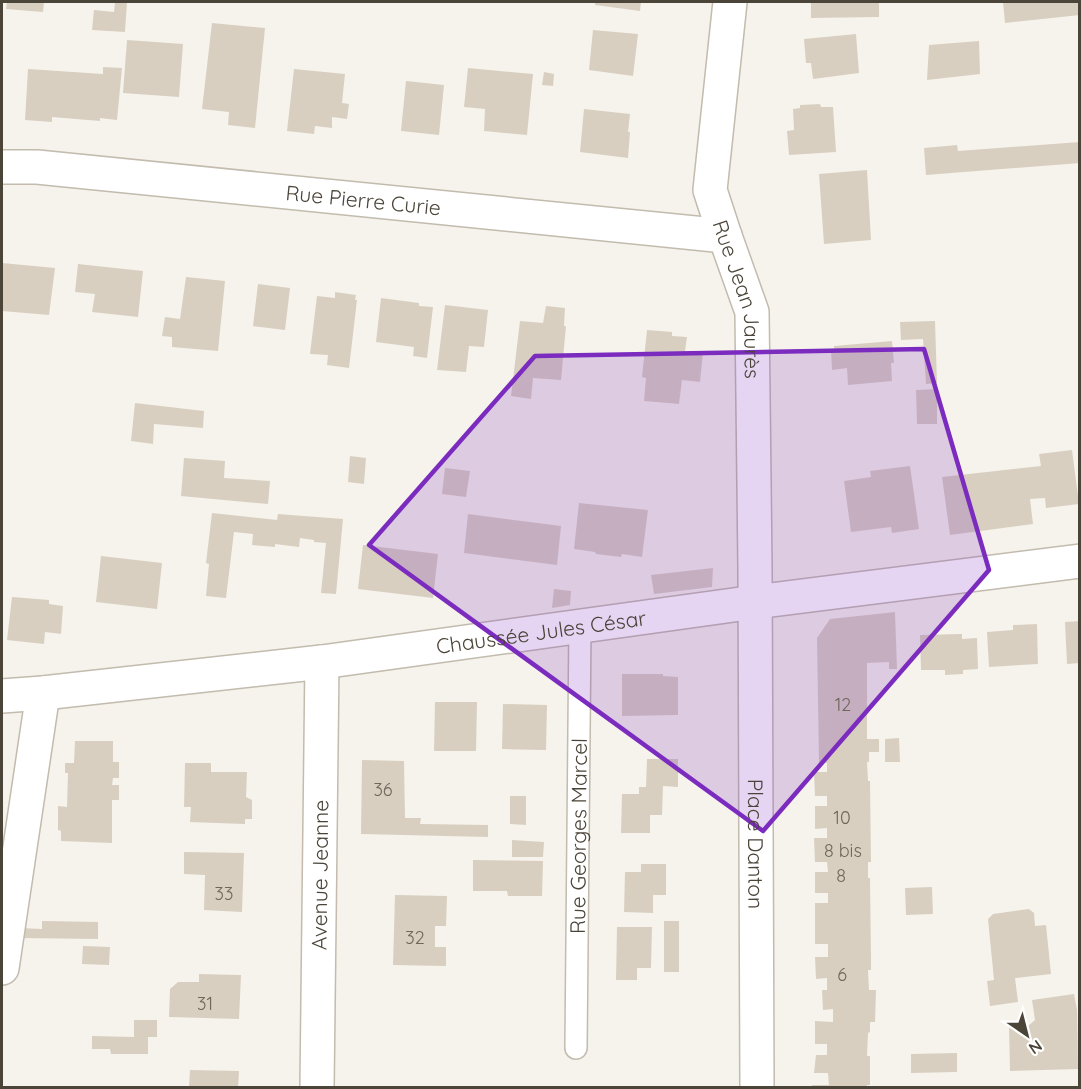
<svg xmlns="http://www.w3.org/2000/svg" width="1081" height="1089" font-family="Quicksand,sans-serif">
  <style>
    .building { fill: #d8cfc1 }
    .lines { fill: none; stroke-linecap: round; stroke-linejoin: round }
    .service-casing { stroke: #c2bbae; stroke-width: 24 }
    .minor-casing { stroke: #c2bbae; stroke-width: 36 }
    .tertiary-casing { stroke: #c2bbae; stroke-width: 36 }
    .service { stroke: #fff; stroke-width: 21 }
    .minor { stroke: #fff; stroke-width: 33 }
    .tertiary { stroke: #fff; stroke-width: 33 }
    .marked { fill: #7b2cbf; fill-opacity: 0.2; stroke: #7b2cbf; stroke-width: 4.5; stroke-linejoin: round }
    .labels { text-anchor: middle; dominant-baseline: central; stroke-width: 5; stroke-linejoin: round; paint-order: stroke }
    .number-label { font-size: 18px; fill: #6e675b }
    .street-label { font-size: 21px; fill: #4b4439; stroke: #fff }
  </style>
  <rect width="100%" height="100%" fill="#f6f3ec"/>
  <path class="building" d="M7,2H44L43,12L6,9Z
    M115,2H127L125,32L92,30L94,10L114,12Z
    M595,2H641L640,11L595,5Z
    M811,2H879V17L811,18Z
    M1003,2H1079L1080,15L1005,23Z
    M212,23L265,28L255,128L228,125L229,112L202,109Z
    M593,30L638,34L633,76L589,70Z
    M856,34L859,73L813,79L811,63H806L804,39Z
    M127,40L183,44L179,97L123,93Z
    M979,41L980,74L927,80L929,45Z
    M103,67L122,68L117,120L100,118V121L52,117V122L25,120L28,69L103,74Z
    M468,68L533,74L527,135L484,131L485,109L464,107Z
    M294,69L345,74L342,103L349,104L347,119L332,117V128L315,126L314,134L287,131Z
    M544,72L554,74L553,86L542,85Z
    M406,81L444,85L439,135L401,131Z
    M820,104L821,107H833L836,152L789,155L787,131L794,130L793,109L800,108V105Z
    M584,109L630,114L628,132H630L628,158L580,152Z
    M1080,142V163L926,175L924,148L957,145L958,151Z
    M867,170L871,240L824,244L819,174Z
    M2,263L55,268L49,315L2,311Z
    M78,264L143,271L138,317L92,312L95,294L75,292Z
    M186,277L225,281L218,351L172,347V337L162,336L165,317L180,319Z
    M258,284L290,288L285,330L253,326Z
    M335,292L356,295L355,300H357L349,368L327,365L328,355L310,354L317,296L335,298Z
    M381,298L419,303V306L433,307L427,358L413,356L414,347L376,342Z
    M445,305L488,310L484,347L469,346L466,372L437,370Z
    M546,306L565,308L564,326H566L561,380L533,378L531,399L511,396L520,321L543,323Z
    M935,321L937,383L926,384L923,339L901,340L900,322Z
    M647,330L672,332V336L687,337L685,351L703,352L700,382L682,380L679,404L644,401L646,378L642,377Z
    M892,341L894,363H891L892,381L848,385L847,368L832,370L831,349H834V346Z
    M937,389V424H917L916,390Z
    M135,403L204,411L203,428L154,424L153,444L131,441Z
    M1072,450L1079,504L1046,508L1045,498L1030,499L1033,524L950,535L942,477L1041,466L1039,454Z
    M350,456L366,458L364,484L348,482Z
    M184,458L225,461L224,478L270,481L268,504L181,496Z
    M910,466L919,529L892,533L891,527L851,532L844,481L871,477L870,471Z
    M445,468L470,471L466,497L442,494Z
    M579,503L648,510L642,557L622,554L621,557L596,554L595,552L574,549Z
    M212,513L277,520L278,514L343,519L336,594L321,593L326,543L314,542V540L300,538L299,547L275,544V547L252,545L253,534L234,532L226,598L206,596L209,564L206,563Z
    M468,514L561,526L557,565L464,553Z
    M363,545L438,554L433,598L358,589Z
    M101,556L162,563L157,609L96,602Z
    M713,568L712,587L654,594L651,575Z
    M554,589L571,591L570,605L552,608Z
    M12,597L49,600V604L63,606L61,634L45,632L44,644L7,640Z
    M895,612L897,669H889V662L867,663V739H879V752H869V762H867L868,781H870L871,862H868V878H870L871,957V970H868L869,990H876L875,1022H870V1032L868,1033L867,1056H870V1085H867V1088H812V1085H829L828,1073H814L816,1055H827V1044H815V1021L833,1022V1009L823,1010L822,990H827V978L816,979L815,957H828V944H815V903H828V893H815V872H828L827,862H815L814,838H827V828L815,829V806H827V796H815L814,772H827V763H819L817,638L830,619Z
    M1080,621V663L1067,664L1065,622Z
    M1037,624L1038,664L989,667L987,632L1013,630V625Z
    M962,634V639L977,638L978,669L963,670V674L945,675V670H921L920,635Z
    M622,674H663V676L678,677V715L622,716Z
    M435,702H477L476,751H434Z
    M503,704L547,705L546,750L502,749Z
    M899,738L900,762H885V739Z
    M75,741H113V762H119V778H113L112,785H119V800H112V843L61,841V831L58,830V806L67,807L68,773H65V763H74Z
    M647,759H678V787L663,786L662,815H650V833H621L622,794H639V787H646Z
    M362,760L404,761L405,818H421L420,824L488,825V837L361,834Z
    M185,763H211V772H247L246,797L252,800V819H245V824L190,822L191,807H184Z
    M510,796H526V825L510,824Z
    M512,840L544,842L543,857H512Z
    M184,852L244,853L242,912L204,910L205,875L184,874Z
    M473,860L543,861L542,896H508L507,891H473Z
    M641,864H666V895H653V913L624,912L625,872H641Z
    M932,887L933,914L906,915L905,888Z
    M395,895L447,896L446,926H435V947H446V966L393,965Z
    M1029,909L1034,913L1035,926L1046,925L1051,974L1015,978L1018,1002L990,1006L987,981L994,980L988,919L993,914Z
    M42,921L98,922V939L18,938L19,928L42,929Z
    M664,921H679V972H664Z
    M617,927H652L651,968H637V980H616Z
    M83,946L110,947L109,965L82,964Z
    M199,974L241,975L239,1019L169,1017L170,989L178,982H199Z
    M1074,994L1077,1010L1078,1069L1010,1071L1009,1026H1028L1035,1020L1032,1000Z
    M134,1020H157V1037H148V1054H111L110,1049H92V1036L134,1037Z
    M957,1053V1072L911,1073V1054Z
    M190,1070L239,1071L238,1088H189Z"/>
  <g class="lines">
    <defs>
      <g id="service">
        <path id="s1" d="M576,1048L580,625"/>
      </g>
      <g id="minor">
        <path id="s2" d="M730,2L710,190L725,236L752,312L755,568L757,1088"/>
        <path id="s3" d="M2,167H37L725,236"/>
        <path d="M2,968L43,693"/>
        <path id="s4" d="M317,1088L322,662"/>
      </g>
      <g id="tertiary">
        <path id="s5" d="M2,696L43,693L322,662L755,602L1080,561"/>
      </g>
    </defs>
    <use href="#service" class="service-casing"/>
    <use href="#minor" class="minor-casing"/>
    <use href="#tertiary" class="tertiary-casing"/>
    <use href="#service" class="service"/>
    <use href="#minor" class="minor"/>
    <use href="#tertiary" class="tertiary"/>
  </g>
  <path class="marked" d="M924,349L989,570L763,831L369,545L535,356Z"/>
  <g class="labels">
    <g class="number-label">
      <text x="843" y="704">12</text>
      <text x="383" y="789">36</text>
      <text x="842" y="817">10</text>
      <text x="843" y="850">8 bis</text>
      <text x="841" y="875">8</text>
      <text x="224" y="893">33</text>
      <text x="415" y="937">32</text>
      <text x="842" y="974">6</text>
      <text x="205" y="1003">31</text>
    </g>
    <g class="street-label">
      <text stroke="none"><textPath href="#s3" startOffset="363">Rue Pierre Curie</textPath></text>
      <text stroke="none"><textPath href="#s2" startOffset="303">Rue Jean Jaurès</textPath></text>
      <text stroke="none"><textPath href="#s5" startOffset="543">Chaussée Jules César</textPath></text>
      <text stroke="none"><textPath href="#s1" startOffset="212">Rue Georges Marcel</textPath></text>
      <text stroke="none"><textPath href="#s2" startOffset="850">Place Danton</textPath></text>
      <text stroke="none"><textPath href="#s4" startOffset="213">Avenue Jeanne</textPath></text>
    </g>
  </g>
  <rect width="1081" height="1089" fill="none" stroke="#4b4439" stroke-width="6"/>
  <g transform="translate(1027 1035) rotate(145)" stroke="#ffffff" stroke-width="4.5" paint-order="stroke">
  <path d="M0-4.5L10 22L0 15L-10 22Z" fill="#4b4439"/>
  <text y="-9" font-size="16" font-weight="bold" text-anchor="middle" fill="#4b4439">N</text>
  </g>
</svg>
